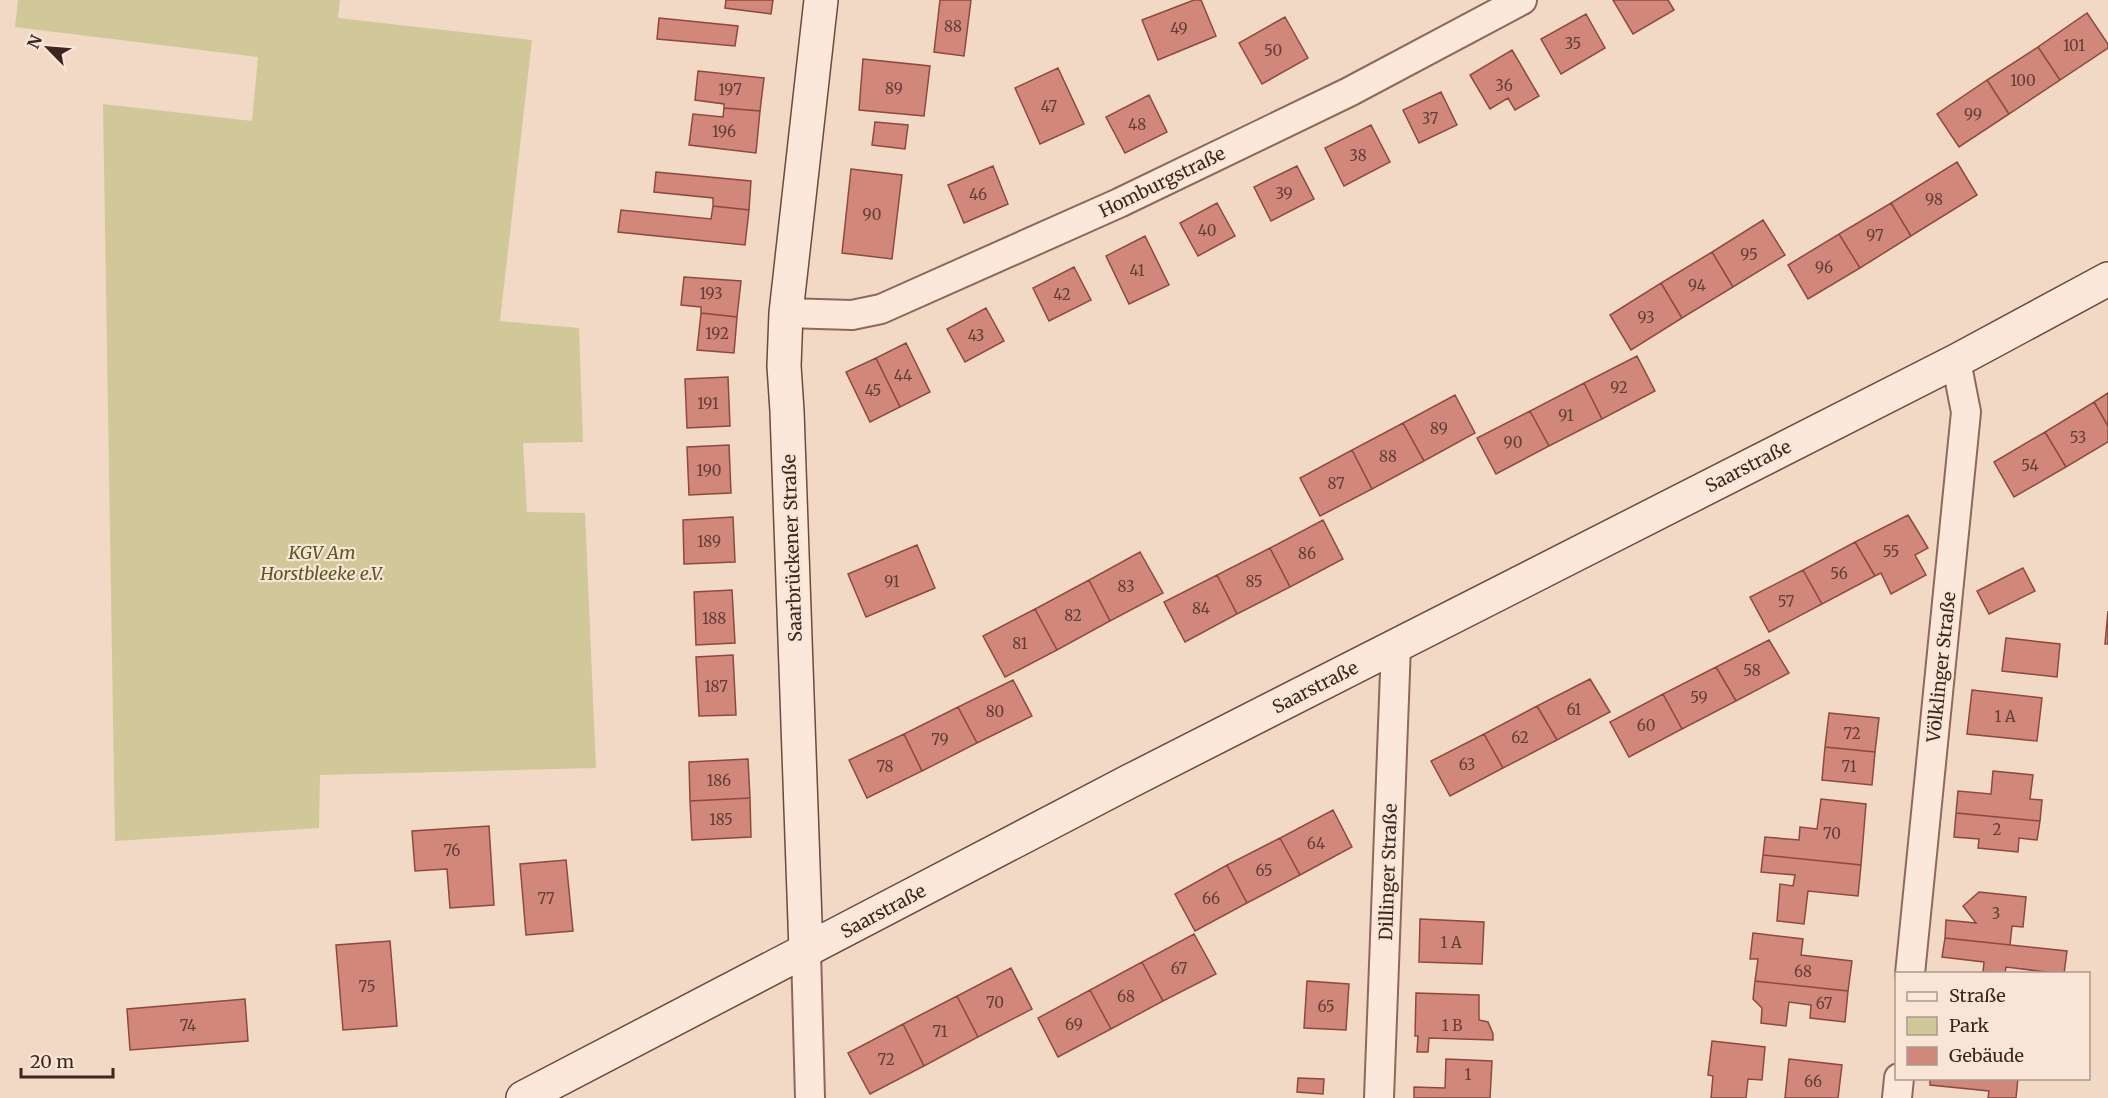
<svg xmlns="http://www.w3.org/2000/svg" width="2108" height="1098" font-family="Merriweather,serif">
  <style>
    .green { fill: #d0c899 }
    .building { fill: #d1877a; stroke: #8e493f; stroke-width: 1.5 }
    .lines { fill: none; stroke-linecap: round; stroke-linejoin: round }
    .street-casing { stroke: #8e685a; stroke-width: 32 }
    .secondary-casing { stroke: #6f493d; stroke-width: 36 }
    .street { stroke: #fbe8da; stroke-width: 28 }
    .secondary { stroke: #fbe8da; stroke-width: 33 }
    .labels { text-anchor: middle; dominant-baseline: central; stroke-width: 4.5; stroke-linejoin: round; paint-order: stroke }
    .number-label { font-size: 15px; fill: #623e36 }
    .street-label { font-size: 18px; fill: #3d261f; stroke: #f8e5d6 }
    .park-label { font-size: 18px; font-style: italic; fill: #5a5a24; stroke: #f8e5d6 }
  </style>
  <rect width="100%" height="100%" fill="#f1d9c6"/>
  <path class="green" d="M18,0H340L338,18L532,40L500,321L579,328L583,442L523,443L527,512L585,513L596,768L320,775L319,828L115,841L103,104L252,121L258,57L15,27Z"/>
  <path class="building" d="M726,0H773L771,14L725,8Z
    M940,0H971L964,56L934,52Z
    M1194,0H1201L1216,36L1158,60L1142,20Z
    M1613,0H1668L1674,10L1633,34Z
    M2087,13L2108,44V48L2060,80L2038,47Z
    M1586,14L1605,48L1561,74L1541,39Z
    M1285,17L1308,58L1262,84L1239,43Z
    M659,18L738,26L735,46L657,39Z
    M2038,47L2060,80L2009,114L1987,80Z
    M1512,50L1539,96L1515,110L1508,98L1490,109L1470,75Z
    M863,59L930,66L924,116L859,110Z
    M1058,68L1084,124L1040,144L1015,88Z
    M698,71L764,78L760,111L724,108V104L695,100Z
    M1987,80L2009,114L1959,147L1937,114Z
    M1441,92L1457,125L1419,143L1403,110Z
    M1149,95L1167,132L1125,153L1106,117Z
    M724,108L760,111L756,153L689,145L693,114L723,117Z
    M875,122L908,125L905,149L872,145Z
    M1371,125L1390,162L1344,186L1325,148Z
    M1957,162L1977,195L1911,236L1891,203Z
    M993,166L1008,204L964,223L948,185Z
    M1297,166L1314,199L1271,221L1254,187Z
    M851,169L902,175L892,259L842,253Z
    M656,172L751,181L749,210L713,206V198L654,192Z
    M1217,203L1235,236L1198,256L1180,223Z
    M1891,203L1911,236L1860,268L1839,234Z
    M713,206L749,210L745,245L618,232L621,210L711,219Z
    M1763,220L1785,255L1733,287L1712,252Z
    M1839,234L1860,268L1808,299L1788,265Z
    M1145,236L1169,285L1129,304L1106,256Z
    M1712,252L1733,287L1682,318L1661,283Z
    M1074,267L1091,300L1049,321L1033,288Z
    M684,277L741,281L737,317L701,313V307L681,305Z
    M1661,283L1682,318L1631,350L1610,315Z
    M986,308L1004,341L965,362L947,329Z
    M701,313L737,317L734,353L697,350Z
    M906,343L930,392L900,407L876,358Z
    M1637,356L1655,391L1602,419L1584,383Z
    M876,358L900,407L870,422L846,372Z
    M728,377L730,426L687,428L685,379Z
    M1584,383L1602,419L1549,446L1530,411Z
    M2108,393V426L2094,402Z
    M1455,395L1475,433L1424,461L1403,423Z
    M2094,402L2108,426V442L2066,467L2045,432Z
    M1530,411L1549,446L1496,474L1477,438Z
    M1403,423L1424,461L1372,489L1352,450Z
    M2045,432L2066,467L2014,497L1994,462Z
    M729,445L731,493L689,495L687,447Z
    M1352,450L1372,489L1320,516L1300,478Z
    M1908,515L1928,548L1915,555L1926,575L1891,594L1881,573L1875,576L1855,542Z
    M733,517L735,562L684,564L683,520Z
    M1323,520L1343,559L1290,587L1270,548Z
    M1855,542L1875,576L1822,604L1803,570Z
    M917,545L935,588L866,617L848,574Z
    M1270,548L1290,587L1237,614L1217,575Z
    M1140,552L1163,593L1110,621L1089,580Z
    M2023,568L2035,591L1989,614L1977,591Z
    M1803,570L1822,604L1769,632L1750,597Z
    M1217,575L1237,614L1185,642L1164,602Z
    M1089,580L1110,621L1057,650L1035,609Z
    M732,590L735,643L696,645L694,592Z
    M1035,609L1057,650L1005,677L983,636Z
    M2108,611V644H2105Z
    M2006,638L2060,644L2057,677L2002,671Z
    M1769,640L1789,673L1736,701L1716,667Z
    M733,655L736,715L699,716L696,657Z
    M1716,667L1736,701L1682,729L1663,694Z
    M1590,679L1610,712L1557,740L1537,706Z
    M1013,680L1032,716L977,743L958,707Z
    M1972,690L2042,698L2037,741L1967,734Z
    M1663,694L1682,729L1629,757L1610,722Z
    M1537,706L1557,740L1503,768L1484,734Z
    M958,707L977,743L922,771L904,734Z
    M1829,713L1879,718L1875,752L1825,747Z
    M904,734L922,771L867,798L849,760Z
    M1484,734L1503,768L1450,796L1431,761Z
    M1825,747L1875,752L1872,785L1822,780Z
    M748,759L750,798L690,801L689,762Z
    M1993,771L2033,775L2030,799L2042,800L2040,821L1956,813L1958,791L1991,794Z
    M750,798L751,837L692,840L690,801Z
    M1821,799L1866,804L1861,865L1763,855L1765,837L1799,840L1800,827L1817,829Z
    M1333,810L1352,847L1300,875L1280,838Z
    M1956,813L2040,821L2037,840L2019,838L2018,852L1978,848L1979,839L1954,837Z
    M489,826L494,905L450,908L447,869L415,871L412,831Z
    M1280,838L1300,875L1247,903L1227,865Z
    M1763,855L1861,865L1858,896L1808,891L1804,924L1777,921L1780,884L1793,886L1795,875L1761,872Z
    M566,860L573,931L526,935L520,864Z
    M1227,865L1247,903L1195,931L1175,894Z
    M1979,892L2026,897L2023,927L2012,926L2010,945L1945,938L1946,920L1976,923L1963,906Z
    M1420,919L1484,922L1482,964L1419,962Z
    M1753,933L1803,939L1801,955L1852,961L1848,991L1755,981L1758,959H1750Z
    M1194,934L1216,974L1163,1001L1142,962Z
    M1945,938L2067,951L2064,974L2006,967L2005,974L1983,972L1984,962L1942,957Z
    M390,941L397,1026L343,1030L336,945Z
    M1142,962L1163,1001L1111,1029L1090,990Z
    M1011,968L1032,1009L978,1037L957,996Z
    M1307,981L1349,984L1346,1030L1304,1028Z
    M1755,981L1848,991L1845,1022L1810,1018L1811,1005L1789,1002L1786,1026L1761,1023L1762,1008L1753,999Z
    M1090,990L1111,1029L1058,1057L1038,1018Z
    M1416,993L1479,995V1020L1488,1022L1493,1034V1040L1429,1038L1428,1052H1417L1418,1036H1415Z
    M957,996L978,1037L924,1066L903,1024Z
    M245,999L248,1041L130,1050L127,1009Z
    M903,1024L924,1066L870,1094L848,1053Z
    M1712,1041L1765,1047L1762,1080L1748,1079L1746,1098H1711L1713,1076L1708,1075Z
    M1446,1059L1492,1061L1490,1098H1414V1087L1445,1088Z
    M1789,1059L1842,1065L1838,1098H1785Z
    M1298,1078L1324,1079L1323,1094L1297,1092Z
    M1930,1078H2018L2016,1098H1988L1989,1091L1930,1085Z"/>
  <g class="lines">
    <defs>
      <path id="street" d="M786,313L852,315L881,309L1119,203L1349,92L1522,0
        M806,951L810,1098
        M1910,974L1966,412L1956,361
        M1379,1098L1396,645
        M1897,1098L1899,1078"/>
      <path id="secondary" d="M806,951L787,411L784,366L786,313L821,0
        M523,1098L1130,781L1956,361L2108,279"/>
    </defs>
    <use href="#street" class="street-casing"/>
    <use href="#secondary" class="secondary-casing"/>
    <use href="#street" class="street"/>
    <use href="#secondary" class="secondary"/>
  </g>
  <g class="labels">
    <g class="number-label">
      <text x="953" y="26">88</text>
      <text x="1179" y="28">49</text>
      <text x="1573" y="43">35</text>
      <text x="2074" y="45">101</text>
      <text x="1273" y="50">50</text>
      <text x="2023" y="80">100</text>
      <text x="1504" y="85">36</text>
      <text x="894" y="88">89</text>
      <text x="730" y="89">197</text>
      <text x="1049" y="106">47</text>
      <text x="1973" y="114">99</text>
      <text x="1430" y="118">37</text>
      <text x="1137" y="124">48</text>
      <text x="724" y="131">196</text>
      <text x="1358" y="155">38</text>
      <text x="1284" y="193">39</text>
      <text x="978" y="194">46</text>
      <text x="1934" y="199">98</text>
      <text x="872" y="214">90</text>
      <text x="1207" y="230">40</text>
      <text x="1875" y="235">97</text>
      <text x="1749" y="254">95</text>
      <text x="1824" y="267">96</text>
      <text x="1137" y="270">41</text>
      <text x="1697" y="285">94</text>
      <text x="711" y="293">193</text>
      <text x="1062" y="294">42</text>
      <text x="1646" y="317">93</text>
      <text x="717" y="333">192</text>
      <text x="976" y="335">43</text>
      <text x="903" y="375">44</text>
      <text x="1619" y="387">92</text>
      <text x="873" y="390">45</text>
      <text x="708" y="403">191</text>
      <text x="1566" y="415">91</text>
      <text x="1439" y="428">89</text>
      <text x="2078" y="437">53</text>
      <text x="1513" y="442">90</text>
      <text x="1388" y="456">88</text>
      <text x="2030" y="465">54</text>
      <text x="709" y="470">190</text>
      <text x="1336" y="483">87</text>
      <text x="709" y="541">189</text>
      <text x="1891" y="551">55</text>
      <text x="1307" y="553">86</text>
      <text x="1839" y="573">56</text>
      <text x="892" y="581">91</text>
      <text x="1254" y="581">85</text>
      <text x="1126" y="586">83</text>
      <text x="1786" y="601">57</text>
      <text x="1201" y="608">84</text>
      <text x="1073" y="615">82</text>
      <text x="714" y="618">188</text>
      <text x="1020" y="643">81</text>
      <text x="1752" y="670">58</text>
      <text x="716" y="686">187</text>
      <text x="1699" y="697">59</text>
      <text x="1574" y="709">61</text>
      <text x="995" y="711">80</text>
      <text x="2005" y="716">1 A</text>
      <text x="1646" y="725">60</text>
      <text x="1852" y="733">72</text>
      <text x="1520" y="737">62</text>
      <text x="940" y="739">79</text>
      <text x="1467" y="764">63</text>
      <text x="885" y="766">78</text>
      <text x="1849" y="766">71</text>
      <text x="719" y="780">186</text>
      <text x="721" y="819">185</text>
      <text x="1997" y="829">2</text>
      <text x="1832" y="833">70</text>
      <text x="1316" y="843">64</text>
      <text x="452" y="850">76</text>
      <text x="1264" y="870">65</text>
      <text x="546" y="898">77</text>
      <text x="1211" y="898">66</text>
      <text x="1996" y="913">3</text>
      <text x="1451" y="942">1 A</text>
      <text x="1179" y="968">67</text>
      <text x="1803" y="971">68</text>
      <text x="367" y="986">75</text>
      <text x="1126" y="996">68</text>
      <text x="995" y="1002">70</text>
      <text x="1824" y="1003">67</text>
      <text x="1326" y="1006">65</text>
      <text x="1074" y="1024">69</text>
      <text x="188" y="1025">74</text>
      <text x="1452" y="1025">1 B</text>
      <text x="940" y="1031">71</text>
      <text x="886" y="1059">72</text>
      <text x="1468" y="1074">1</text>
      <text x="1813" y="1081">66</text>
    </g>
    <g class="street-label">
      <text transform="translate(1162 182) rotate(-26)">Homburgstraße</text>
      <text transform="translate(1748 466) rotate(-27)">Saarstraße</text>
      <text transform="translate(792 548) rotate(-92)">Saarbrückener Straße</text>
      <text transform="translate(1941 667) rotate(-84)">Völklinger Straße</text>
      <text transform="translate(1315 687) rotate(-27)">Saarstraße</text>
      <text transform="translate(1388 872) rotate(-88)">Dillinger Straße</text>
      <text transform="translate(883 911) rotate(-28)">Saarstraße</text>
    </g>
    <g class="park-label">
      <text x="322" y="552">KGV Am<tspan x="322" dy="21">Horstbleeke e.V.</tspan></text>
    </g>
  </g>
  <rect x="1895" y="972" width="195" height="108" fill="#f8e5d6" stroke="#ad998d" stroke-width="1.5"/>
  <rect x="1907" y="992" width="30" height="9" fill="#fbe8da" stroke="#ad998d" stroke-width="1.5"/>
  <text x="1949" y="1002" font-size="18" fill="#3d261f">Straße</text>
  <rect x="1907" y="1017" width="30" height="18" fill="#d0c899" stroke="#ad998d" stroke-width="1.5"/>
  <text x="1949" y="1032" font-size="18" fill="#3d261f">Park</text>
  <rect x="1907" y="1047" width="30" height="18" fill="#d1877a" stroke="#ad998d" stroke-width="1.5"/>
  <text x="1949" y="1062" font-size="18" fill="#3d261f">Gebäude</text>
  <g transform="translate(48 48) rotate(295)" stroke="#f8e5d6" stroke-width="4.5" paint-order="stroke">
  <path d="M0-4.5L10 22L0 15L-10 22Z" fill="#3d261f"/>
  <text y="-9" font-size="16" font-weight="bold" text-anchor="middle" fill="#3d261f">N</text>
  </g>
  <path d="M21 1068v9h92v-9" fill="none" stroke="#3d261f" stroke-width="3"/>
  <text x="30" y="1068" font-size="18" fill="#3d261f" stroke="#f8e5d6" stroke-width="4.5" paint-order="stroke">20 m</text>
</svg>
